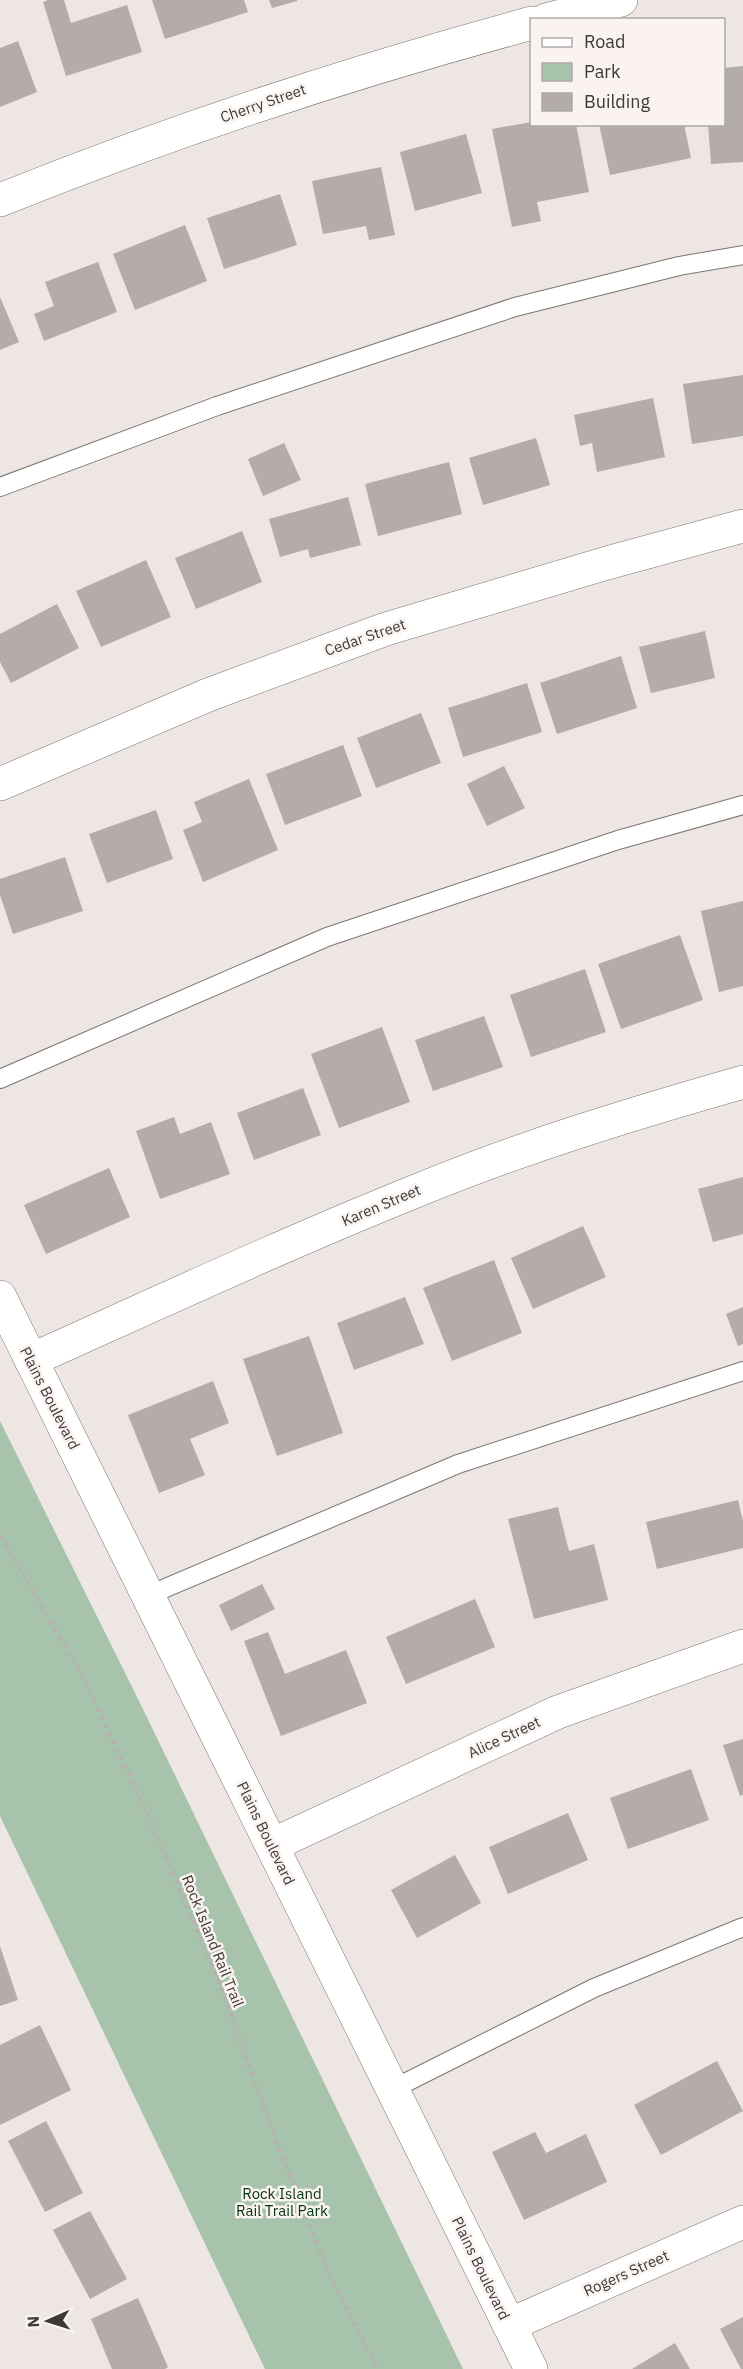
<svg xmlns="http://www.w3.org/2000/svg" width="743" height="2369" font-family="'IBM Plex Sans',sans-serif">
  <style>
    .green { fill: #a7c3ac }
    .building { fill: #b3aca9 }
    .lines { fill: none; stroke-linecap: round; stroke-linejoin: round }
    .lane-casing { stroke: #7c7572; stroke-width: 20 }
    .street-casing { stroke: #7c7572; stroke-width: 34 }
    .secondary-casing { stroke: #7c7572; stroke-width: 34 }
    .path { stroke: #b7b2af; stroke-width: 4; stroke-dasharray: 4.5 4.5; stroke-linecap: butt }
    .lane { stroke: #fff; stroke-width: 18 }
    .street { stroke: #fff; stroke-width: 33 }
    .secondary { stroke: #fff; stroke-width: 33 }
    .labels { text-anchor: middle; dominant-baseline: central; stroke-width: 5; stroke-linejoin: round; paint-order: stroke }
    .street-label { font-size: 15px; fill: #3c3937; stroke: #faf3f0 }
    .park-label { font-size: 15px; fill: #013514; stroke: #faf3f0 }
  </style>
  <rect width="100%" height="100%" fill="#ede6e3"/>
  <path class="green" d="M0,1421L139,1701L463,2369H265L0,1816Z"/>
  <path class="building" d="M48,0H64L71,23L127,5L142,52L66,76L43,2Z
    M152,0H244L248,12L165,39Z
    M269,0H297V1L272,8Z
    M18,41L37,92L0,107V48Z
    M743,66V162L711,164L708,124H724V68Z
    M532,122V124H576L589,192L537,202L541,221L512,227L492,129Z
    M599,124H684L691,158L610,175Z
    M466,134L482,193L415,211L400,152Z
    M381,167L395,235L369,240L366,226L323,234L312,181Z
    M280,194L297,245L224,269L207,218Z
    M185,225L207,281L135,310L113,254Z
    M98,262L117,312L44,341L34,314L54,306L45,282Z
    M0,297L19,342L0,350Z
    M743,375V436L692,444L683,384Z
    M653,398L665,457L597,472L592,443L580,446L574,415Z
    M536,438L550,485L483,505L469,458Z
    M284,443L301,480L263,496L248,459Z
    M449,462L462,514L378,536L365,484Z
    M348,497L361,545L310,558L308,549L280,557L269,519Z
    M242,531L262,582L196,609L175,558Z
    M146,560L171,617L101,647L76,591Z
    M57,604L79,648L11,683L0,662V634Z
    M705,631L715,678L651,693L639,647Z
    M621,656L637,708L557,734L540,683Z
    M527,683L542,732L463,757L448,708Z
    M421,713L441,763L376,788L357,738Z
    M343,745L362,796L285,825L266,774Z
    M504,766L525,808L487,826L467,784Z
    M249,779L278,850L203,882L183,830L202,822L194,802Z
    M156,810L173,859L107,883L89,834Z
    M65,857L83,911L13,934L0,895V879Z
    M743,901V986L719,992L701,911Z
    M680,935L703,1000L621,1029L598,964Z
    M585,969L606,1032L531,1057L510,995Z
    M484,1016L503,1067L433,1091L415,1040Z
    M382,1027L410,1102L339,1128L311,1054Z
    M303,1088L321,1135L254,1160L237,1113Z
    M174,1117L180,1134L211,1122L230,1174L160,1199L136,1131Z
    M109,1168L130,1217L46,1254L24,1205Z
    M743,1177V1234L713,1242L698,1189Z
    M583,1226L606,1277L533,1309L511,1258Z
    M494,1260L522,1333L452,1361L423,1288Z
    M405,1297L424,1344L354,1370L337,1323Z
    M743,1307V1344L738,1346L726,1314Z
    M309,1336L343,1433L277,1456L243,1359Z
    M213,1381L229,1423L190,1439L205,1475L159,1493L128,1415Z
    M738,1500L743,1521V1548L657,1569L646,1522Z
    M558,1507L569,1551L594,1544L608,1600L534,1619L508,1519Z
    M262,1584L275,1609L231,1631L219,1605Z
    M475,1599L495,1647L406,1684L386,1637Z
    M268,1632L285,1674L346,1650L367,1703L281,1736L244,1641Z
    M743,1739V1795L740,1796L723,1745Z
    M691,1769L709,1820L628,1849L610,1798Z
    M568,1813L588,1860L508,1894L489,1847Z
    M455,1855L481,1903L417,1938L391,1890Z
    M0,1946L18,2000L0,2006Z
    M40,2025L71,2090L0,2125V2045Z
    M717,2061L743,2111L661,2155L634,2105Z
    M46,2121L83,2193L45,2212L8,2141Z
    M535,2132L546,2153L586,2134L607,2182L524,2220L492,2152Z
    M90,2211L127,2279L90,2299L53,2230Z
    M138,2298L168,2367L165,2369H112L91,2319Z
    M743,2317V2369H741L720,2329Z
    M675,2343L690,2369H632Z"/>
  <g class="lines">
    <defs>
      <path id="lane" d="M0,487L217,406L515,307L679,266L743,255
        M0,1079L327,937L618,840L743,805
        M149,1595L458,1464L743,1371
        M393,2089L594,1988L743,1927"/>
      <path id="street" d="M546,20L621,0
        M0,200C174,130 351,72 532,23
        M0,784L208,695L386,629L607,563L743,526
        M31,1360C160,1302 289,1242 421,1189C526,1146 634,1113 743,1082
        M272,1845L558,1712L743,1646
        M509,2325L743,2222"/>
      <path id="secondary" d="M0,1297L531,2369"/>
    </defs>
    <use href="#lane" class="lane-casing"/>
    <use href="#street" class="street-casing"/>
    <use href="#secondary" class="secondary-casing"/>
    <path class="path" d="M0,1535L81,1674L150,1820L216,1974L281,2154L331,2278L378,2369"/>
    <use href="#lane" class="lane"/>
    <use href="#street" class="street"/>
    <use href="#secondary" class="secondary"/>
  </g>
  <g class="labels">
    <g class="street-label">
      <text transform="translate(263 103) rotate(-19)">Cherry Street</text>
      <text transform="translate(365 637) rotate(-19)">Cedar Street</text>
      <text transform="translate(381 1205) rotate(-23)">Karen Street</text>
      <text transform="translate(50 1398) rotate(63)">Plains Boulevard</text>
      <text transform="translate(504 1737) rotate(-25)">Alice Street</text>
      <text transform="translate(266 1833) rotate(64)">Plains Boulevard</text>
      <text transform="translate(213 1941) rotate(68)">Rock Island Rail Trail</text>
      <text transform="translate(481 2268) rotate(64)">Plains Boulevard</text>
      <text transform="translate(626 2273) rotate(-24)">Rogers Street</text>
    </g>
    <g class="park-label">
      <text x="282" y="2193">Rock Island<tspan x="282" dy="17">Rail Trail Park</tspan></text>
    </g>
  </g>
  <rect x="530" y="18" width="195" height="108" fill="#faf3f0" stroke="#aea9a6" stroke-width="1.5"/>
  <rect x="542" y="38" width="30" height="9" fill="#ffffff" stroke="#aea9a6" stroke-width="1.5"/>
  <text x="584" y="48" font-size="18" fill="#3c3937">Road</text>
  <rect x="542" y="63" width="30" height="18" fill="#a7c3ac" stroke="#aea9a6" stroke-width="1.5"/>
  <text x="584" y="78" font-size="18" fill="#3c3937">Park</text>
  <rect x="542" y="93" width="30" height="18" fill="#b3aca9" stroke="#aea9a6" stroke-width="1.5"/>
  <text x="584" y="108" font-size="18" fill="#3c3937">Building</text>
  <g transform="translate(48 2321) rotate(267)" stroke="#faf3f0" stroke-width="4.5" paint-order="stroke">
  <path d="M0-4.5L10 22L0 15L-10 22Z" fill="#3c3937"/>
  <text y="-9" font-size="16" font-weight="bold" text-anchor="middle" fill="#3c3937">N</text>
  </g>
</svg>
